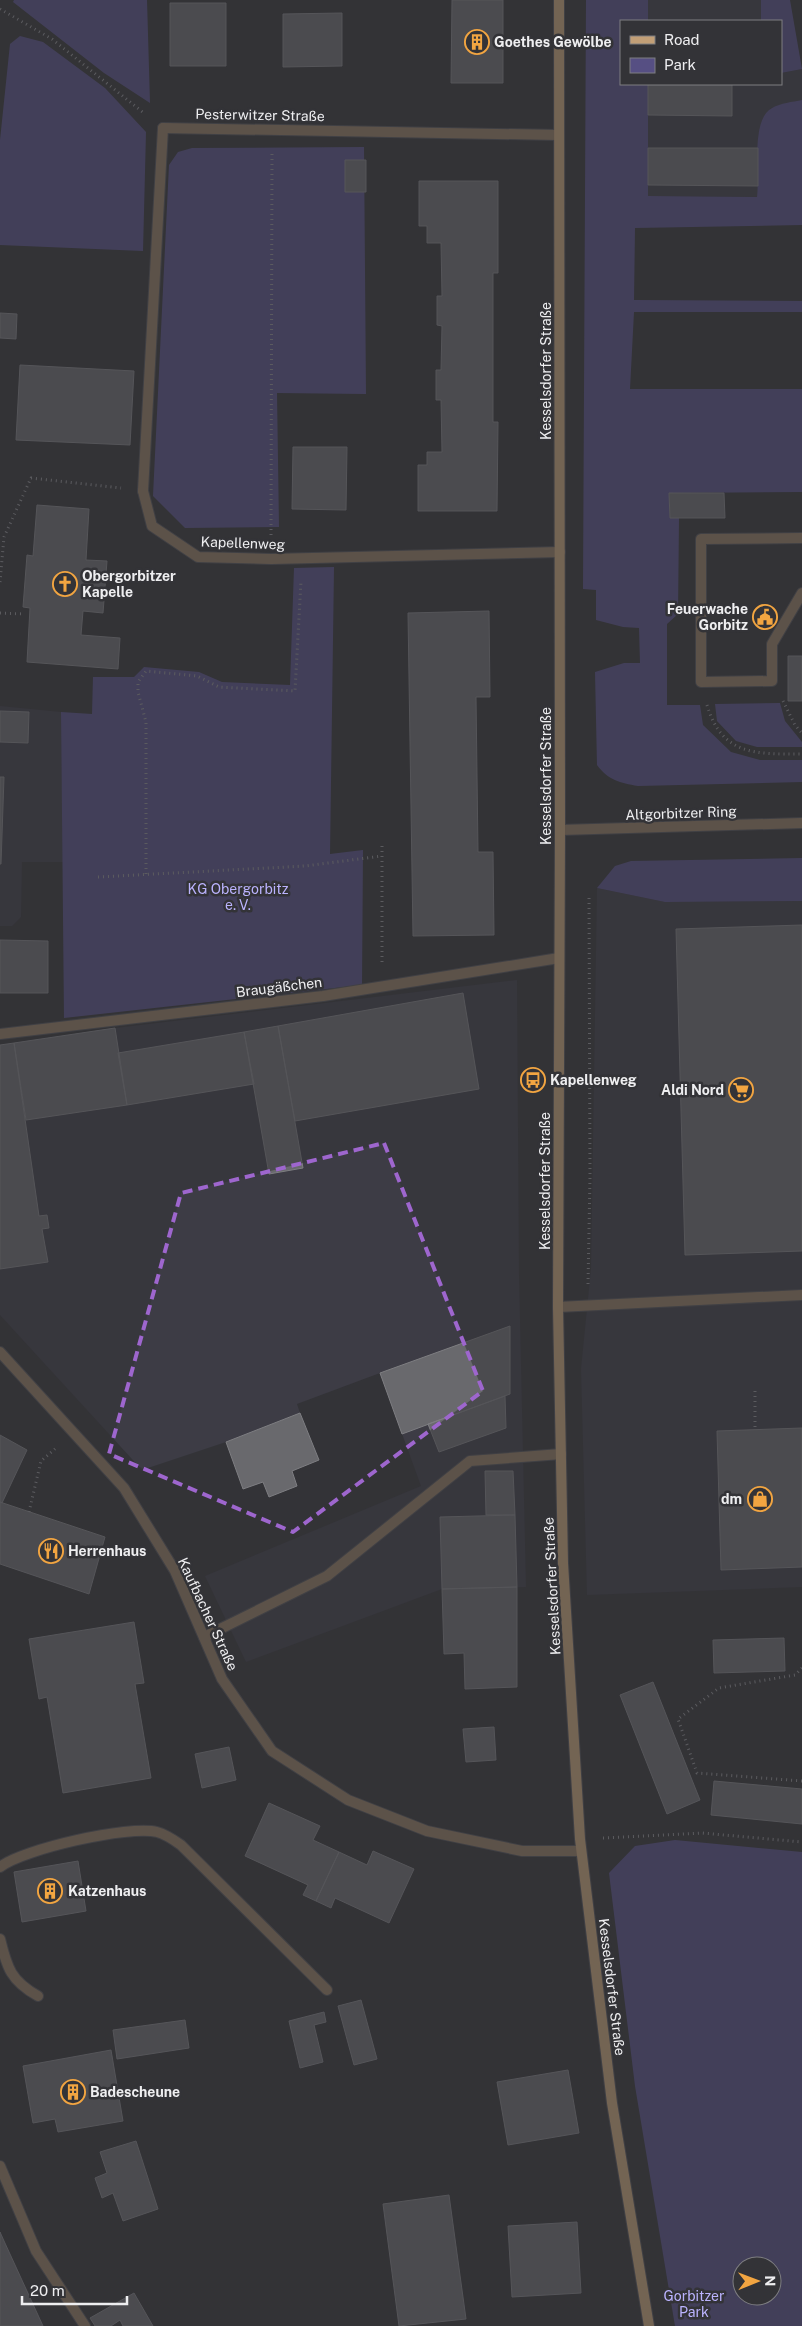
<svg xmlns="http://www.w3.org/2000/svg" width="802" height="2326" font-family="'Public Sans',sans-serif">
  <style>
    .built { fill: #3d3c45 }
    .green { fill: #564f83; fill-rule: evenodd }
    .building { fill: #69696d; stroke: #7e7e82 }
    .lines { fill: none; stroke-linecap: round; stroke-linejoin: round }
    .service-casing { stroke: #515155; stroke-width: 12 }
    .minor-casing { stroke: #515155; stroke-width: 12 }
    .secondary-casing { stroke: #515155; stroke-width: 12 }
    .path { stroke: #8d8d90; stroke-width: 3; stroke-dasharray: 1 4; stroke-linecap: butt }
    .service { stroke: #8f7860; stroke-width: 10 }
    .minor { stroke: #8f7860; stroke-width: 10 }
    .secondary { stroke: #c29f77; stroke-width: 10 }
    .marked { fill: none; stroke: #9e66ce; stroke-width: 4; stroke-dasharray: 10 6; stroke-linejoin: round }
    .labels { text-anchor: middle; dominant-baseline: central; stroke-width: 5; stroke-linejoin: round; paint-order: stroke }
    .poi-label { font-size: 14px; font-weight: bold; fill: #eeeef0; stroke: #333337; text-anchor: start }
    .street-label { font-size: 14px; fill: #eeeef0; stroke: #333337 }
    .park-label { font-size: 14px; fill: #bbb3fe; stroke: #333337 }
  </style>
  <rect width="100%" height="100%" fill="#333337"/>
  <path class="built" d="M648,0H761V21H648Z
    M802,69V100L771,108L758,135V197L648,196V84H781V73Z
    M0,706L61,712L63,862H22L21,917L12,926H0Z
    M597,888L665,902L802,901V1587L587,1595L581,1369L591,1269Z
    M517,980L519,1275L526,1587L442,1589L246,1662L205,1576L421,1486L380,1373L297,1404L300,1413L226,1442L142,1470L0,1315V1045L115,1028Z"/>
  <path class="green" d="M14,0H147L150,103L104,73L13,2Z
    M586,0H648V21H621V84H648V196L757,197C760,175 750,120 772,108C781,103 792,102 802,100V225L635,228L634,300L802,301V312H634L630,389H802V492L669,493L670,518H679L678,614L667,624V705H700L703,725L731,752L760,760H802V782L638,786C620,783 608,780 597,765L595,672L624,663H640L639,628L623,627L596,620V590L583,589Z
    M761,0H790L802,69L781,73V21H761Z
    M20,36L43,42L105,88L146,132L143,251L0,245V140L10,44Z
    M364,147L366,394L277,393L279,527L185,528L153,496L169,165L178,152L192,148Z
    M334,567L330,854L363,850L362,985L64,1018L61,712L92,714L93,677H134L144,667L199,672L222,682L290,685L294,568Z
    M780,703L785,721L802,742V747H757L736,741L717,721L715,704Z
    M802,858V901L665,902L597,888L615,866L631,861Z
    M675,1840L802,1852V2326H675L635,2086L609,1873L635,1846ZM742,2266H772V2296H742Z"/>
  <path class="building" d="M452,0H503V83H451Z
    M170,3H226V66H170Z
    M342,13V66L283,67V14Z
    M648,84H732V116L648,115Z
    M648,148H758V186L648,185Z
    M345,160H366V192H345Z
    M419,181H498V273H493V422H498L497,511H418V465H427V452H442L441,400H436V370H441L442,326L437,325V296H442L441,243H427V226H419Z
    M0,313L17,314L16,339L0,338Z
    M20,365L134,371L130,445L16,440Z
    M293,447H347L346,510L292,509Z
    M669,493H724L725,518H670Z
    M37,505L89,509L86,560L107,561L103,613L83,611L81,635L120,638L118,669L27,662L30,608L23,607L27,555L33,556Z
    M489,611L490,697H476L478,852H493L494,935L413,936L408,613Z
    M788,656H802V701H788Z
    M0,711L29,712L28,743L0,742Z
    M0,777H4L1,864H0Z
    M802,925V1251L685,1255L676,929Z
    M0,940L48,941V993H0Z
    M463,993L479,1089L295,1121L278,1026Z
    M278,1026L303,1168L269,1174L244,1032Z
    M115,1028L127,1105L26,1120L14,1043Z
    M244,1032L254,1084L127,1105L118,1053Z
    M14,1043L39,1216L47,1215L49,1228L42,1229L48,1262L0,1269V1045Z
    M510,1326V1394L402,1434L380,1373Z
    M505,1396L506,1428L439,1452L428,1424Z
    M300,1413L319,1460L292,1471L297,1486L269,1497L263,1482L243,1489L226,1442Z
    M802,1428V1567L721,1570L717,1431Z
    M0,1435L27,1450L2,1503L0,1502Z
    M485,1471H513L515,1515H486Z
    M0,1502L105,1537L89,1594L0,1564Z
    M515,1515L517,1587L442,1589L440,1517Z
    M517,1587V1687L465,1689L464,1653L444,1654L442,1589Z
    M134,1622L144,1683L135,1684L151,1778L63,1793L47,1697L39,1699L29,1639Z
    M784,1638L785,1671L714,1673L713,1640Z
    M653,1682L700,1800L667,1814L620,1695Z
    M494,1727L496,1760L466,1762L463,1729Z
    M229,1747L236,1780L202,1788L195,1754Z
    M714,1781L802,1789V1824L711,1815Z
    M269,1803L320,1826L313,1840L339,1852L316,1901L303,1895L308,1885L245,1856Z
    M373,1851L414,1869L389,1923L335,1898L331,1908L316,1901L339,1852L367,1865Z
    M78,1861L86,1911L22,1922L14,1872Z
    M361,2000L377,2059L354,2065L338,2006Z
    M324,2012L326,2022L314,2025L323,2062L300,2068L289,2021Z
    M185,2020L189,2048L117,2059L113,2030Z
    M111,2050L123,2121L58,2132L55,2119L33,2123L23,2066Z
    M568,2070L579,2133L508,2145L497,2082Z
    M136,2141L158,2209L123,2221L113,2193L102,2198L95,2178L107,2173L100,2152Z
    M449,2195L466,2319L399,2326L383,2204Z
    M577,2222L581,2293L512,2297L508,2226Z
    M0,2232L4,2241L43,2326H0Z
    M134,2293L153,2326H123L120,2320L111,2326H95L90,2318Z"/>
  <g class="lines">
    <defs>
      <path id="service" d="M143,491L163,128
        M802,538L701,539V682L772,681V644L802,593
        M0,1034L323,996L559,958
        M558,1307L802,1295
        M204,1637L327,1576L470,1461L561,1454
        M0,1867C23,1849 129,1825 157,1832C165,1834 174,1840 181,1845L327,1990
        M0,1939C7,1968 11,1981 38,1996"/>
      <path id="minor" d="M163,128L559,135
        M143,491L152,526L198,557L271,559L560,552
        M560,830L802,823
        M0,1352L124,1488L175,1571L222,1679L272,1751L348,1800L427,1831L522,1851H581
        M0,2166L36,2251L85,2326"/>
      <path id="secondary" d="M559,0L560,830L558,1307L563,1563L580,1839L612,2103L649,2326"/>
    </defs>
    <use href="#service" class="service-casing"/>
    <use href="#minor" class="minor-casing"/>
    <use href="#secondary" class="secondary-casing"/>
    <path class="path" d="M0,9L52,39L145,114
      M271,535L272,152
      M0,582L4,537L31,478L121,488
      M0,613L24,614
      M783,701L795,725L802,733
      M707,705C722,756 756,754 802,754
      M146,874V722L138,692V682L146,671L197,676L219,687L295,691L301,581
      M98,877L305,866L382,856
      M382,962V845
      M588,1284L590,1177L589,895
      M755,1391V1430
      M29,1512L41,1461L56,1448
      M802,1668L795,1675L719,1688L678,1719L697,1773L802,1781
      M603,1838L702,1833L802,1842"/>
    <use href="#service" class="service"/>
    <use href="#minor" class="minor"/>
    <use href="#secondary" class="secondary"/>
  </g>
  <path d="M0 0H802V2326H0ZM384,1143L483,1391L293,1532L109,1454L181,1193Z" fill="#333337" fill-opacity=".55" fill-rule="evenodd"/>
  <path class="marked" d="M384,1143L483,1391L293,1532L109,1454L181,1193Z"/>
  <defs>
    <symbol id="building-ring" viewBox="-11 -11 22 22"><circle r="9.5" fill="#333337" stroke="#f2a541" stroke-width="1.5"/><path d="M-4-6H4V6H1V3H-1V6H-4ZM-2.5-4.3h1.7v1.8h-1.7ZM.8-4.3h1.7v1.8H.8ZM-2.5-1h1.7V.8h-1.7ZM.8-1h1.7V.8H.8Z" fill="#f2a541"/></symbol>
    <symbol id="church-ring" viewBox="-11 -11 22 22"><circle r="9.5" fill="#333337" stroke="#f2a541" stroke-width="1.5"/><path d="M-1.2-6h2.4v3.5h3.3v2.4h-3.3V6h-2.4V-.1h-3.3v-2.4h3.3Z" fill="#f2a541"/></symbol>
    <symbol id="civic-ring" viewBox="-11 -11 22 22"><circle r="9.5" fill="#333337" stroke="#f2a541" stroke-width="1.5"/><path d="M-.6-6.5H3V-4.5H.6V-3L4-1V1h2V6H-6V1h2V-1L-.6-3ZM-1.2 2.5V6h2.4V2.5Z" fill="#f2a541"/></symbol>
    <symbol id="bus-ring" viewBox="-11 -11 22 22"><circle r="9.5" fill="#333337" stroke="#f2a541" stroke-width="1.5"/><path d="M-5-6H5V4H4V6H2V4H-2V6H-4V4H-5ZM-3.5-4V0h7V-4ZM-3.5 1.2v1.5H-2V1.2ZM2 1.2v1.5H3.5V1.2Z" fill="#f2a541"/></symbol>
    <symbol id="supermarket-ring" viewBox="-11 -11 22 22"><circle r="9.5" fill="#333337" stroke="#f2a541" stroke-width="1.5"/><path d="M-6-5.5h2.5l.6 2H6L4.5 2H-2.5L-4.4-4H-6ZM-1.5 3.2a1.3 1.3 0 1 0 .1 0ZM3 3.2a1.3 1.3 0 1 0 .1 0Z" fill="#f2a541"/></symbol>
    <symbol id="shop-ring" viewBox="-11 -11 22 22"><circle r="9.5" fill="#333337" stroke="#f2a541" stroke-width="1.5"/><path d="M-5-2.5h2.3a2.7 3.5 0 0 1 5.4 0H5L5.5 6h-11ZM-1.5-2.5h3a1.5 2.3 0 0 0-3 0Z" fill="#f2a541"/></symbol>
    <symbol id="restaurant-ring" viewBox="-11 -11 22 22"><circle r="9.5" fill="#333337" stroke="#f2a541" stroke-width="1.5"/><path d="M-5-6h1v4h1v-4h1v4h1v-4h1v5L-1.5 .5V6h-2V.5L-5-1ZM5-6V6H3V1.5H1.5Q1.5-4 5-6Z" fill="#f2a541"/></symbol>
  </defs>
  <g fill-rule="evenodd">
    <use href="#building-ring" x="463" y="28" width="28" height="28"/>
    <use href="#church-ring" x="51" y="570" width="28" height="28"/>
    <use href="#civic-ring" x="751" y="603" width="28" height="28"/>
    <use href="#bus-ring" x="519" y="1066" width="28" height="28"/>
    <use href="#supermarket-ring" x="727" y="1076" width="28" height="28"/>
    <use href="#shop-ring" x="746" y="1485" width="28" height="28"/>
    <use href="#restaurant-ring" x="37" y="1537" width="28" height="28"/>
    <use href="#building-ring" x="36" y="1877" width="28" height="28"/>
    <use href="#building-ring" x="59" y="2078" width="28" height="28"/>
  </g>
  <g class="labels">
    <g class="poi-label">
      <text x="494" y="42">Goethes Gewölbe</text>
      <text x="82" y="576">Obergorbitzer<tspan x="82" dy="16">Kapelle</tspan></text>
      <text x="748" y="609" text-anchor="end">Feuerwache<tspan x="748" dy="16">Gorbitz</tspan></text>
      <text x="550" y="1080">Kapellenweg</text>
      <text x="724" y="1090" text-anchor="end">Aldi Nord</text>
      <text x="742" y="1499" text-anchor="end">dm</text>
      <text x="68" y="1551">Herrenhaus</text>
      <text x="68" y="1891">Katzenhaus</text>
      <text x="90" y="2092">Badescheune</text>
    </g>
    <g class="street-label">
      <text transform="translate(260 115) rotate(1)">Pesterwitzer Straße</text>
      <text transform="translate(546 371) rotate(-90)">Kesselsdorfer Straße</text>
      <text transform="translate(243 543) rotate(2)">Kapellenweg</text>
      <text transform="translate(546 776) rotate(-90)">Kesselsdorfer Straße</text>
      <text transform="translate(681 813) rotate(-2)">Altgorbitzer Ring</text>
      <text transform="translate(279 987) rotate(-7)">Braugäßchen</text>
      <text transform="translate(545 1181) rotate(-90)">Kesselsdorfer Straße</text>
      <text transform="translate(552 1586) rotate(-93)">Kesselsdorfer Straße</text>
      <text transform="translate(208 1614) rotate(65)">Kaufbacher Straße</text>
      <text transform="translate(612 1987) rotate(83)">Kesselsdorfer Straße</text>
    </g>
    <g class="park-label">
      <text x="238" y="889">KG Obergorbitz<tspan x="238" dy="16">e. V.</tspan></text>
      <text x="694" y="2296">Gorbitzer<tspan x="694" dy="16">Park</tspan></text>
    </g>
  </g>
  <rect x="620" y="20" width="162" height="65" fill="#333337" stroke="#7e7e81"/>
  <rect x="630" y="36" width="25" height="8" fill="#c29f77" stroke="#7e7e81"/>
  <text x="664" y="45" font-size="15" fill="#eeeef0">Road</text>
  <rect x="630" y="58" width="25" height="15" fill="#564f83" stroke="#7e7e81"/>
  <text x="664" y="70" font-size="15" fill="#eeeef0">Park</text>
  <g transform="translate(757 2281) rotate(89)"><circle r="24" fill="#333337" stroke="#7e7e81"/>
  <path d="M0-4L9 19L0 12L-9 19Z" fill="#f2a541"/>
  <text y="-8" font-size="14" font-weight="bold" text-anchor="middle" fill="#eeeef0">N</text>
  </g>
  <path d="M22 2296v8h105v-8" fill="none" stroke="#eeeef0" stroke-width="2.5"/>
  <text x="30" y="2296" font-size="15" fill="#eeeef0" stroke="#333337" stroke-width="4" paint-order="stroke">20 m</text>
</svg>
